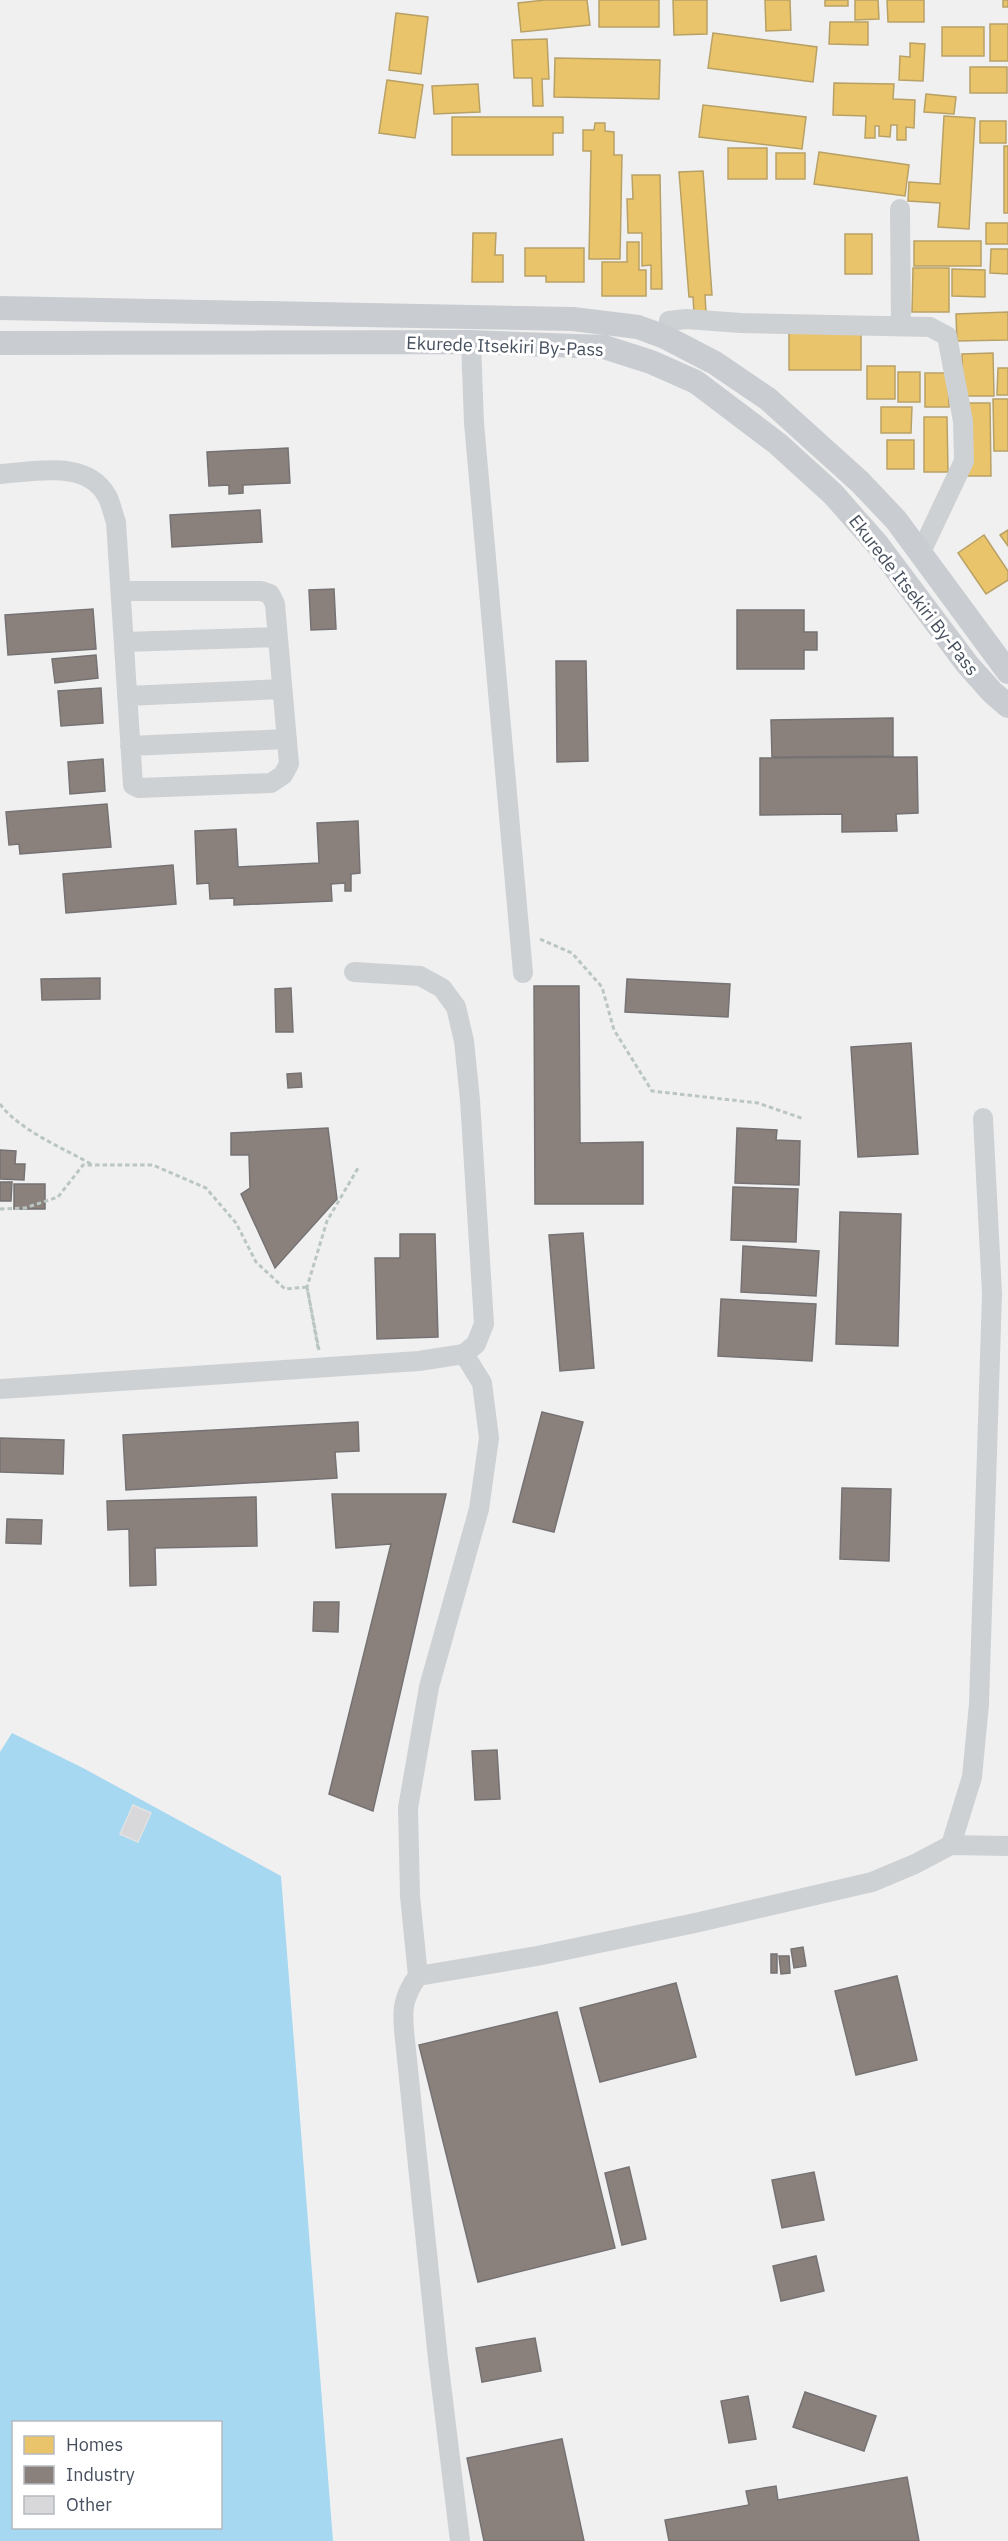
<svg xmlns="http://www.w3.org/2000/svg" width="1008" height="2541" font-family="'IBM Plex Sans',sans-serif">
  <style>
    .water { fill: #a6d8f1; fill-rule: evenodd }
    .homes { fill: #e9c46a; stroke: #b8a166; stroke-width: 1.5 }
    .industry { fill: #8a817c; stroke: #767273; stroke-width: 1.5 }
    .building { fill: #d8d8db; stroke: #e2e2e3; stroke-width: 1.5 }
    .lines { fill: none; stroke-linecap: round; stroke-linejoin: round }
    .path { stroke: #bac6c4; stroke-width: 3; stroke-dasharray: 4.5 3; stroke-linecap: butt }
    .minor { stroke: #ced1d4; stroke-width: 20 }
    .major { stroke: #c9ccd1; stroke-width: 24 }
    .labels { text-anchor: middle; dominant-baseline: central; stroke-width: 6; stroke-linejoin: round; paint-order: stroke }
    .street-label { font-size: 18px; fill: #46505e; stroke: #fff }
  </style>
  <rect width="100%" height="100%" fill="#f1f0f0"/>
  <path class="water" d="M12,1733L83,1768L281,1876L333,2541H0V1752ZM14,2422H220V2528H14Z"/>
  <path class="homes" d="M545,0H587L590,25L521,32L518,3Z
    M599,0H659V27H599Z
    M673,0H707V34L674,35Z
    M765,0H790L791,30L766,31Z
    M825,0H848V6H825Z
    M855,0H878L879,19L855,20Z
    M887,0H924V22H888Z
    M1003,0H1008V7H1003Z
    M396,13L428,17L421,74L389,70Z
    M830,22H868V45L829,44Z
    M990,24H1008V61H990Z
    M942,27H984V56H942Z
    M713,33L817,47L813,82L708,68Z
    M547,39L549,79H542L543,106H533L532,78H514L512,40Z
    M910,43L925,44L923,81L899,80L900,56L910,57Z
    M555,58L660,60L659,99L554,97Z
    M970,67H1007V93H970Z
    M387,80L423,85L415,138L379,133Z
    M834,83L894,84L893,99L915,100L914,128L906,127V140H897V125H891L890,137L879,136V126H875V138H865L866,116L833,115Z
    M478,84L480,112L434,114L432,86Z
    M926,94L956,97L954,114L924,112Z
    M703,105L806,117L802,149L699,137Z
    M944,116L975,118L969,229L938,227L940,203L908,201L909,182L940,184Z
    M452,117H563V133H553V155H452Z
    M980,121H1006V143H980Z
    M595,123H605V131L614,132V155H622L620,259H589L591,151H583V130H594Z
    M1004,146H1008V213H1004Z
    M728,148H767V179H728Z
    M819,152L909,165L905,196L814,184Z
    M776,153H805V179H776Z
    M703,171L712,295H705L706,312L694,313L693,297H689L679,172Z
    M632,175H660L662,289H651V265L642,266V233H628L627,199H633Z
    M986,223H1008V244H986Z
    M473,233H496L495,255H503V282H472Z
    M845,234H872V274H845Z
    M914,241H981V266H914Z
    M627,242H639V270H646V296H602V262H627Z
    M525,248H584V282H546V276H525Z
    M991,249H1008V274L990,273Z
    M913,268H949V312H912Z
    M952,269L985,270V297L952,296Z
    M1008,312V340L957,341L956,314Z
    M789,326H861V370H789Z
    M993,353L994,396H963L962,354Z
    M867,366H895V399H867Z
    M998,368H1008V395H997Z
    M898,372H920V402H898Z
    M925,373H948L949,407H925Z
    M993,399H1008V451H994Z
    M965,403H990L991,476H967Z
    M881,407H912L911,433H881Z
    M924,417H947L948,472H924Z
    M887,440H914V469H887Z
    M1008,530V546L1000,535Z
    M984,535L1008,571V580L986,594L958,553Z"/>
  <path class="industry" d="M288,448L290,483L243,485V493L229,494V485L209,486L207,452Z
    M260,510L262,542L172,547L170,515Z
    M334,589L336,629L311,630L309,590Z
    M93,609L96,649L8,655L5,615Z
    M737,610H804V632H817V650H804V669H737Z
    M96,655L98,678L55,683L52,659Z
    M556,661H586L588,761L557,762Z
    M101,688L103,723L61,726L58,691Z
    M893,718V756L772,757L771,720Z
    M917,757L918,813L896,814L897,831L842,832V814L760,815V758Z
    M103,759L105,791L70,794L68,762Z
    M107,804L111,847L20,854L19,844L9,845L6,812Z
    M358,821L360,873L351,874V891H345V883L331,884L332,901L234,905V898L210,899L209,883L197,884L195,831L236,829L238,867L319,863L317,823Z
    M173,865L176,904L66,913L63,874Z
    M100,978V999L42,1000L41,979Z
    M627,979L730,984L728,1017L625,1012Z
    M534,986H579L580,1143L643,1142V1204H535Z
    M291,988L293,1032H276L275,989Z
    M911,1043L918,1154L858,1157L851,1047Z
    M301,1073L302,1087L288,1088L287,1074Z
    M328,1128L337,1199L275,1268L241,1194L250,1188L249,1155H231V1133Z
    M737,1128L777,1130L776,1140L800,1141L799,1185L735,1183Z
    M0,1150L16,1151L15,1164H25L24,1180L0,1179Z
    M0,1182H12L11,1201H0Z
    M14,1184H45V1209H14Z
    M733,1187L798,1189L796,1242L731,1240Z
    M840,1212L901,1214L898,1346L836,1344Z
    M583,1233L594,1368L560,1371L549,1235Z
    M400,1234H435L438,1337L377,1339L375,1258H400Z
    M743,1246L819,1251L816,1296L741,1292Z
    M721,1299L816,1304L812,1361L718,1356Z
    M542,1412L583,1422L554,1532L513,1522Z
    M358,1422L359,1451L335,1452L337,1478L126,1490L123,1435Z
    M0,1438L64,1440L63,1474L0,1472Z
    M842,1488L891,1489L889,1561L840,1559Z
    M332,1494H446L373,1811L329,1794L391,1544L336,1548Z
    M256,1497L257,1546L155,1548L156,1585L130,1586L129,1529L108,1530L107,1501Z
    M7,1519L42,1520L41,1544L6,1543Z
    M314,1602H339L338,1632L313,1631Z
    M497,1750L500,1799L475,1800L472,1751Z
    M803,1947L806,1966L794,1968L791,1949Z
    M771,1954H777V1973H771Z
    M779,1956H789L790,1973L781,1974Z
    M897,1976L917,2060L856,2075L835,1991Z
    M676,1983L696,2057L600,2082L580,2008Z
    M557,2012L615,2248L478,2282L419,2045Z
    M629,2167L646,2239L622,2245L605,2173Z
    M814,2172L824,2220L782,2228L772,2180Z
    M816,2256L824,2291L781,2301L773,2266Z
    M535,2338L541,2371L482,2382L476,2348Z
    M805,2392L876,2416L864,2451L793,2427Z
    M748,2396L756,2439L729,2443L721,2401Z
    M562,2439L584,2541H484L467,2458Z
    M907,2477L919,2541H669L665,2520L749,2505L746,2491L776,2486L778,2500Z"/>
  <path class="building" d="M133,1805L151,1813L138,1842L120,1834Z"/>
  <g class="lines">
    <path class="path" d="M540,939L572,953L602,987L614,1030L652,1091L758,1103L804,1119
      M0,1104C19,1130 63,1148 91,1164
      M0,1209L25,1208L58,1197L83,1165H153L206,1188L236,1223L256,1262L285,1289L307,1287
      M307,1287L319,1350
      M318,1348L307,1287L327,1221L358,1168"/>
    <path class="minor" d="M900,209L901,326
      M665,337L669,321L686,319L741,323L930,327L947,336L963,421L964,461L921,552
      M471,342L474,423L523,973
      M0,474C34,472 87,459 107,496C111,503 113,514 116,522L133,785L139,788L271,783L283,775L289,764L275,604L270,594L261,591H121
      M124,642L278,637
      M127,696L282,689
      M130,746L287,739
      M0,1389L419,1361L464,1354L476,1344L484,1324L470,1100L464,1041L456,1007L442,988L420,976L354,972
      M951,1845L1008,1846
      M418,1976L410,1896L408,1808L429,1687L479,1509L489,1438L482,1383L464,1354
      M460,2541L438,2359L405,2040C402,2013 401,1999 418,1976L537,1956L695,1923L872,1882L915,1864L951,1845L972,1777L979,1704L992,1294L983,1118"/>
    <path class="major" d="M0,308L573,319L638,327L665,337L715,363L768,399L860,482L896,520L1008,672
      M0,343L471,342L604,347L651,362L696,382L778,444L833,494L877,544L967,664L992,692L1008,706"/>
  </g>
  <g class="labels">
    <g class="street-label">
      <text transform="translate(505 346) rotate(2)">Ekurede Itsekiri By-Pass</text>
      <text transform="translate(914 595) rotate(52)">Ekurede Itsekiri By-Pass</text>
    </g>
  </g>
  <rect x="12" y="2421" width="210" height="108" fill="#ffffff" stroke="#b5b9bf" stroke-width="1.5"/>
  <rect x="24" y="2436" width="30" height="18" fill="#e9c46a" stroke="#b5b9bf" stroke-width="1.5"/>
  <text x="66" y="2451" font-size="18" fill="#46505e">Homes</text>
  <rect x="24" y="2466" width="30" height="18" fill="#8a817c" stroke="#b5b9bf" stroke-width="1.5"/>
  <text x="66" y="2481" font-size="18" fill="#46505e">Industry</text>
  <rect x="24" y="2496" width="30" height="18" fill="#d8d8db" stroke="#b5b9bf" stroke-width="1.5"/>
  <text x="66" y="2511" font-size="18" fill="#46505e">Other</text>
</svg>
